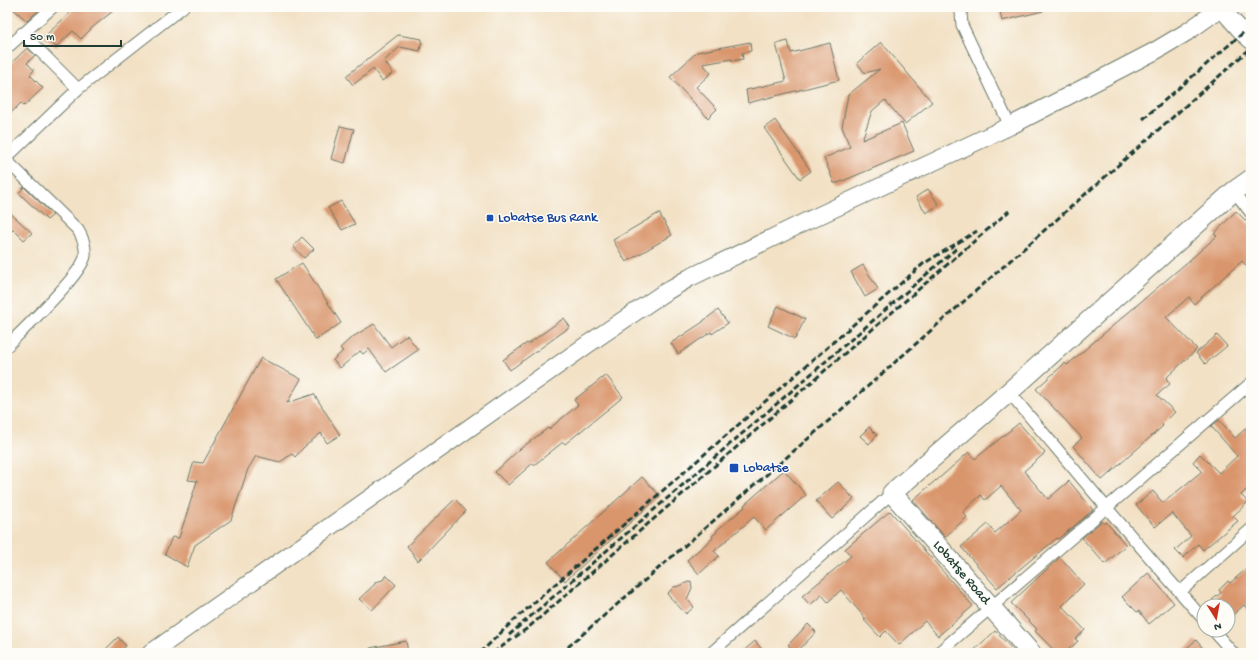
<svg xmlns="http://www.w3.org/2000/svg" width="1258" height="660" font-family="'Gochi Hand',sans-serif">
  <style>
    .building { fill: #d9956c }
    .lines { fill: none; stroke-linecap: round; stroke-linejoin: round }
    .street-casing { stroke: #697667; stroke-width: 13 }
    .primary-casing { stroke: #697667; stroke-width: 19 }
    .highway-casing { stroke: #697667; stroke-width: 21 }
    .street { stroke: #fff; stroke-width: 11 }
    .primary { stroke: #fff; stroke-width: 17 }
    .highway { stroke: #fff; stroke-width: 19 }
    .rail { stroke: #1f3d34; stroke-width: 3; stroke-dasharray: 6 3; stroke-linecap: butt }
    .transit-dot { fill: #1a4fb4; stroke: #fdfcf7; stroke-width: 1.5 }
    .labels { text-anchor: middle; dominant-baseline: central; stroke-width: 3; stroke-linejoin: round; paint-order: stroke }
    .transit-label { font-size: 14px; fill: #164399; stroke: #fdfcf7; text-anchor: start }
    .street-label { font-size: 14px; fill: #1f3d34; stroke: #fdfcf7 }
  </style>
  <rect width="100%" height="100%" fill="#fdfcf7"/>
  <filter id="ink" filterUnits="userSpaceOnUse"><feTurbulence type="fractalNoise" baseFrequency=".025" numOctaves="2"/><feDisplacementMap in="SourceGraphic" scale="8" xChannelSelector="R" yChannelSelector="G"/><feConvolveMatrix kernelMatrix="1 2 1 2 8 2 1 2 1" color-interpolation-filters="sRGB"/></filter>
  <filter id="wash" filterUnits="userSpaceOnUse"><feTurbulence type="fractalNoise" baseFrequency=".012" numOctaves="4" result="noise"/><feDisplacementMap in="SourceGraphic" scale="16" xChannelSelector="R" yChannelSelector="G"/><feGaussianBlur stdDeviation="0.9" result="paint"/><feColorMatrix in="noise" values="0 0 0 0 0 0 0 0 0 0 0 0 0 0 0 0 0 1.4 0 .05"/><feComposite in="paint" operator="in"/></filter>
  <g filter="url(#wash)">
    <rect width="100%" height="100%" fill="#f2e1c5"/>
    <g id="blocks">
      <path class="building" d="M11,7H42L27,21Z
        M76,7H118L93,27L81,39L73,31L56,47L44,37Z
        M999,7H1043V11L1002,21Z
        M398,35L422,39L420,51L400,47L384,61L393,73L382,81L373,69L353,85L346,76Z
        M788,41L791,53L830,43L839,80L748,103L746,90L786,81L776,44Z
        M750,42L751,51L742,53L743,59L732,61V59L703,64L711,73L696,87L717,109L708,118L670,77L697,52Z
        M881,42L932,102L905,124L885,100L872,111L862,140L902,123L914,151L838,183H834L824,158L850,147L842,127L848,95L880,69L865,73L857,63Z
        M27,48L35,55L27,63L34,70L30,75L43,88L24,106L21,103L7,117V67Z
        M775,120L811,171L800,179L764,128Z
        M340,126L354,129L345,163L331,159Z
        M24,187L53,215L47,220L19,193Z
        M928,189L939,205L926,213L916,197Z
        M341,201L355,224L342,230L328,208Z
        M7,210L32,233L24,240L14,230L13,231L7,226Z
        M1236,211L1251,226V271L1242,261L1194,304L1189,297L1166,317L1197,349L1166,378L1170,384L1157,395L1175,412L1162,425L1163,426L1102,480L1073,446L1082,438L1036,389L1065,363L1067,365L1192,258L1217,236L1214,234Z
        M659,213L672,235L626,262L613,240Z
        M302,237L314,249L304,258L293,246Z
        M302,263L341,323L316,340L276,279Z
        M863,265L878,289L865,297L851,272Z
        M778,306L805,319L795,339L768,326Z
        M718,310L728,323L712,334L711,332L678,354L671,343L703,322V321Z
        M564,318L570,327L510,370L503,360L527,343L528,344Z
        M374,324L391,347L407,335L418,350L386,372L369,349L363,354L360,351L340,368L333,360L343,351L340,348L351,338Z
        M1217,335L1227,346L1205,364L1196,353Z
        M261,358L301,379L287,403L314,394L340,435L327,443L321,433L303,448L295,457L292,454L280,462L256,456L248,469L231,520L195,545L187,567L165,554L172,537L179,538L197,481L188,480L194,462L203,463Z
        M606,375L623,397L565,444L563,442L534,465L533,463L508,485L495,472L520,449L548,428L549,429L578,405L574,400Z
        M1219,420L1235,438L1251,424V485L1241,495L1248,502L1233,516L1238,521L1203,550L1198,544L1183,558L1175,550L1191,536L1172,513L1155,527L1136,505L1153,491L1163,503L1202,471L1193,462L1200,454L1219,473L1237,456L1211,426Z
        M1019,423L1045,453L1024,471L1048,499L1069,481L1093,510L1073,527L1058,539L1057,538L997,588L961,547L988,524L995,533L1021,510L1001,486L985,500L981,495L963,512L967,517L945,537L913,500L936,480V481L969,452L975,459Z
        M869,427L877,435L869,444L860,436Z
        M784,470L806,495L766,530L754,517L714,551L719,556L699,574L687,560L713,538L712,536L717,532L716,531L745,507L744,505Z
        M642,477L660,496L565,581L548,562Z
        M838,482L854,499L832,519L816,501Z
        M455,499L466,511L418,561L407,546Z
        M890,511L973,606L938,636L925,621L899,645L886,631L880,637L864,620L866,619L841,590L828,602L822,595L810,605L802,596L851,556L845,549Z
        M1102,521L1104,524L1106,522L1126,545L1105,564L1082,538Z
        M1060,557L1084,584L1062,606L1085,630L1075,639L1078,641L1065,653H1057L1035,631L1037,629L1011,603Z
        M1251,565V614L1244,605L1228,619V606H1217L1212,600L1221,593L1219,590L1228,581L1230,583Z
        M1148,573L1174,603L1149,624L1139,611L1137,612L1122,597Z
        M386,575L396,585L372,610L359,599L375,584V582L383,580Z
        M691,581L692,588L687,599L694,607L686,614L667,594L675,586L676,587Z
        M808,624L816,632L796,653L788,645Z
        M995,631L1016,653H971Z
        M118,637L126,646L118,653H102Z
        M1196,640L1207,653H1181Z
        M406,641L408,653H370V648Z
        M755,641L765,653H741Z"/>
    </g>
  </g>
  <g filter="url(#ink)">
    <use href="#blocks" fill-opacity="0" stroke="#697667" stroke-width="1"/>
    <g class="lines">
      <defs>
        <path id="street" d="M962,7L961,12L962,25L1010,126
          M22,33L78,89
          M7,48L53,7
          M7,157L78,89L183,7
          M7,161L78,230C83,238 86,247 85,256C83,273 22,331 7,346
          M1234,191L1251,213
          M1009,392L1106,507L1204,620
          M1180,592L1251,529
          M1213,630L1233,653
          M711,653L892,493
          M938,653L1251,383"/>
        <path id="primary" d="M151,653L588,344L662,294L689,278L803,223L1010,126L1155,51L1187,32L1221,8L1243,33L1251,40"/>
        <path id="highway" d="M1031,653L892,493L1009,392L1234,191L1251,179"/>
      </defs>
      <use href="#street" class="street-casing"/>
      <use href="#primary" class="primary-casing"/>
      <use href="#highway" class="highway-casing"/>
      <use href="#street" class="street"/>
      <use href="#primary" class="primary"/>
      <use href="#highway" class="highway"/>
      <path class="rail" d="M1143,119L1251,26
        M509,635L957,248
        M480,653L513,621L923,264L977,231
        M493,653L529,627L1009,211
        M561,653L825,424L1251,48"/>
    </g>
  </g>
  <g class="transit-dot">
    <rect x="486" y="214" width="8" height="8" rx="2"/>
    <rect x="729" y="463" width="10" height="10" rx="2"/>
  </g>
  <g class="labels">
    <g class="transit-label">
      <text x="498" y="218">Lobatse Bus Rank</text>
      <text x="743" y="468">Lobatse</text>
    </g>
    <g class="street-label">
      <text transform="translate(961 573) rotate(49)">Lobatse Road</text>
    </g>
  </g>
  <rect width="1258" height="660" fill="none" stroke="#fdfcf7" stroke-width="24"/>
  <g transform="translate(1216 618) rotate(169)"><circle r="19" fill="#fdfcf7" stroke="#a4b0a9"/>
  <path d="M0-3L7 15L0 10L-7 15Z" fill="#c8321e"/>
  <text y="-6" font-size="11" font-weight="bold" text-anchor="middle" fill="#1f3d34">N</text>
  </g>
  <path d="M24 40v6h97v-6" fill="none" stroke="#1f3d34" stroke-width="2"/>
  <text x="30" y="40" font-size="12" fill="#1f3d34" stroke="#fdfcf7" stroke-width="3" paint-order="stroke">50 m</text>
</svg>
